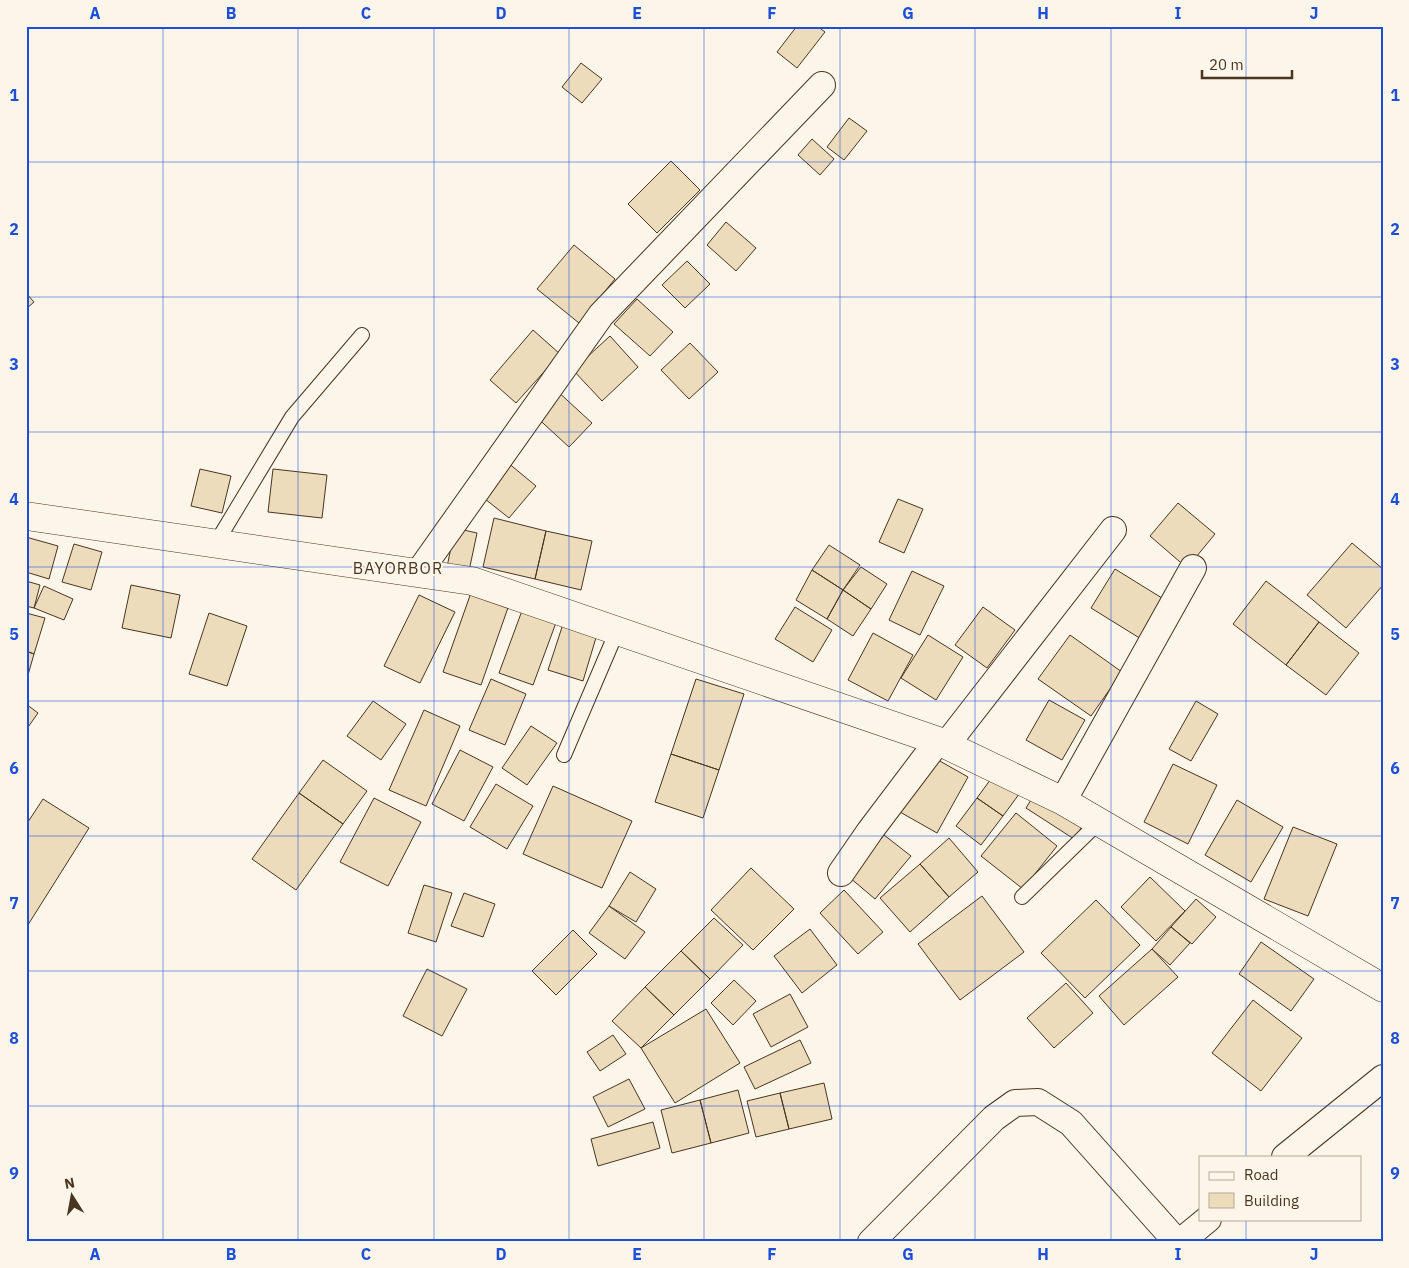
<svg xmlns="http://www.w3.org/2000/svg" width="1409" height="1268" font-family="'IBM Plex Sans',sans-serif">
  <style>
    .building { fill: #ecdcbc; stroke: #4a3520 }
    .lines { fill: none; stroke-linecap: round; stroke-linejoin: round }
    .service-casing { stroke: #4a3520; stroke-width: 16 }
    .minor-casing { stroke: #4a3520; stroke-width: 28 }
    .tertiary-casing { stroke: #4a3520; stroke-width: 29 }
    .service { stroke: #fbf6e9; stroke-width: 14 }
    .minor { stroke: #fbf6e9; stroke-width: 26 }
    .tertiary { stroke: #fbf6e9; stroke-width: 28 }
    .grid { fill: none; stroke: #1d4ed8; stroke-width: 1; stroke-opacity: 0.55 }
    .labels { text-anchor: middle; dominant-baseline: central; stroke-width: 4; stroke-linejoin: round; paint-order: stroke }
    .quarter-label { font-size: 16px; letter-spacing: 1px; fill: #4a3520; stroke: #fbf6e9 }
    .neatline { fill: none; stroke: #1d4ed8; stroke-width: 2 }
    .grid-label { font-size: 16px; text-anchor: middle; font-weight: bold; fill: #1d4ed8 }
  </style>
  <rect width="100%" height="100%" fill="#fbf6e9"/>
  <path class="building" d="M797,26H817L825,32L797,68L777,52Z
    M581,63L602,79L582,103L562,87Z
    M849,118L867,131L844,160L827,147Z
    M812,139L834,159L820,175L798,155Z
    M671,161L700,190L657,233L628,204Z
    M726,222L756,248L736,271L707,245Z
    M574,245L615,279L579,323L537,289Z
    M687,261L710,284L685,308L662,285Z
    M26,293L34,302L26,309Z
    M637,299L673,332L650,356L614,324Z
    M533,330L560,354L516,403L490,380Z
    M610,336L638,367L602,401L573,370Z
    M690,343L718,372L689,399L661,370Z
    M555,389L592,423L569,447L532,413Z
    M507,462L536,486L509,518L480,495Z
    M200,469L231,476L222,513L191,506Z
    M273,469L327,475L322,518L268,512Z
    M898,499L923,509L904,553L879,542Z
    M1178,503L1215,534L1187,568L1150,536Z
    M494,518L546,531L535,579L483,567Z
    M455,528L477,533L469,571L447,567Z
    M546,531L592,541L581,590L535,579Z
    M26,537L58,546L49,579L26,572Z
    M1352,543L1383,569V585L1346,628L1307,595Z
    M74,544L102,552L91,590L62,582Z
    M829,545L860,565L843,590L812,570Z
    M861,567L887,584L871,609L843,590Z
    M1115,569L1170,603L1146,642L1091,608Z
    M812,570L843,590L827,619L796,600Z
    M912,571L944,586L920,635L889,620Z
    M26,581L40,585L34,608L26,606Z
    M1266,581L1319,622L1286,665L1233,624Z
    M131,585L180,595L171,638L122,628Z
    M44,586L73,599L64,620L34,608Z
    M473,587L511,599L481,685L443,672Z
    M843,590L871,609L853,636L827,619Z
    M419,595L455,612L420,683L384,666Z
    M795,607L832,630L813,662L775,639Z
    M983,607L1015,630L987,668L955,645Z
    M523,608L557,620L533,685L499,673Z
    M26,613L45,618L34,654L26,651Z
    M209,613L247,626L227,686L189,674Z
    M564,621L598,631L583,681L548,670Z
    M1319,622L1359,653L1326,695L1286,665Z
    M873,633L913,655L888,701L848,680Z
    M928,635L963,657L936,700L901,678Z
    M1070,635L1122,672L1091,716L1038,679Z
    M26,651L34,654L26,682Z
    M491,679L526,694L505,745L469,730Z
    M696,679L744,694L719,770L671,754Z
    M1049,700L1085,720L1062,760L1026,740Z
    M373,701L406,724L381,760L347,736Z
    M1196,701L1218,714L1191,761L1169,749Z
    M26,704L38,713L26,730Z
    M424,710L460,726L426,806L389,790Z
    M531,726L557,743L527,785L502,768Z
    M460,750L493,767L464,821L432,804Z
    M671,754L719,770L703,818L655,802Z
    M931,756L968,777L937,833L900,812Z
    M323,760L367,791L343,824L299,793Z
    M1173,764L1217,785L1188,844L1144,822Z
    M996,772L1022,790L1003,816L977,798Z
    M496,784L533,806L507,849L470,827Z
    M553,786L632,821L602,888L523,854Z
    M1037,790L1085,822L1074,839L1026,808Z
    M299,793L343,824L296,890L252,859Z
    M374,798L421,822L388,886L340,862Z
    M977,798L1003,816L981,845L956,826Z
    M43,799L89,828L26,928V825Z
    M1237,800L1283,827L1251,882L1205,855Z
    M1016,813L1057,846L1023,889L981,856Z
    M1293,827L1337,844L1308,916L1264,899Z
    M884,835L911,856L875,899L849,877Z
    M949,838L978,872L949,897L920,864Z
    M920,864L949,897L910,932L880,898Z
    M751,868L794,909L753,950L711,910Z
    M630,872L656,889L636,922L609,906Z
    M1150,877L1185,911L1156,941L1121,907Z
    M424,885L452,893L436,942L408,933Z
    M844,890L883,932L858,954L820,913Z
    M464,893L495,904L483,937L451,926Z
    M982,896L1024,952L960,1000L918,944Z
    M1196,899L1216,917L1192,944L1171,927Z
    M1096,900L1140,945L1085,998L1041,953Z
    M609,906L645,932L625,959L589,933Z
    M714,918L743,945L710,979L681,951Z
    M1171,927L1190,943L1170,965L1152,949Z
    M810,929L837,965L802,993L774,956Z
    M573,930L597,954L556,995L532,971Z
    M1261,942L1314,979L1291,1011L1239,974Z
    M1152,949L1178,977L1124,1025L1099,996Z
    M681,951L710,979L674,1015L645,987Z
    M427,969L467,989L442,1036L403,1016Z
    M734,980L756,1001L733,1025L711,1003Z
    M1066,983L1093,1013L1054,1048L1027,1018Z
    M645,987L674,1015L641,1048L612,1021Z
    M790,994L808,1027L771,1047L753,1014Z
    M1253,1000L1302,1038L1261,1091L1212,1053Z
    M706,1009L740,1063L675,1103L641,1048Z
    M613,1035L626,1054L600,1071L587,1052Z
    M800,1040L811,1063L755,1089L744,1067Z
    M629,1079L645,1109L608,1127L593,1097Z
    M824,1083L832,1119L789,1129L780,1093Z
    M738,1090L749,1133L711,1143L700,1100Z
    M780,1093L789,1129L756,1137L747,1101Z
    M700,1100L711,1143L672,1153L661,1110Z
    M653,1122L660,1148L598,1166L591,1139Z"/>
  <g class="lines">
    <defs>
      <path id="service" d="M216,543L292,417L362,335
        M564,755L617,631
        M1022,897L1099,822"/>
      <path id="minor" d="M419,572L601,315L822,85
        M946,745L1113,530
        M1063,801L1193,568
        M841,873L870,831L938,741
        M1285,1157L1383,1078
        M871,1242L994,1118L1015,1103L1038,1102L1071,1123L1177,1242
        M1180,1242L1208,1219"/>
      <path id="tertiary" d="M26,516L472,581L938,741L1063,801L1383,988"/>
    </defs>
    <use href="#service" class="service-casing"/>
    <use href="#minor" class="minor-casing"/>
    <use href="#tertiary" class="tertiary-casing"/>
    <use href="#service" class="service"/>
    <use href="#minor" class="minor"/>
    <use href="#tertiary" class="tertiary"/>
  </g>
  <path class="grid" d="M163,26V1242M298,26V1242M434,26V1242M569,26V1242M704,26V1242M840,26V1242M975,26V1242M1111,26V1242M1246,26V1157M26,162H1383M26,297H1383M26,432H1383M26,567H1383M26,701H1383M26,836H1383M26,971H1383M26,1106H1383M1246,1219V1242"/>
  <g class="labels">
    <g class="quarter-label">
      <text x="398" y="568">BAYORBOR</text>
    </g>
  </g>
  <rect width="1409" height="1268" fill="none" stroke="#fbf6e9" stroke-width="55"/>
  <rect x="1199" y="1156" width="162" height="65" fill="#fbf6e9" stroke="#b4a999"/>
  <rect x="1209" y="1172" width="25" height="8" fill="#fbf6e9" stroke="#b4a999"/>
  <text x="1244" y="1180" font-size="15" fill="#4a3520">Road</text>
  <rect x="1209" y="1193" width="25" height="15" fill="#ecdcbc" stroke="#b4a999"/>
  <text x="1244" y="1206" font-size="15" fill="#4a3520">Building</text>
  <g transform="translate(72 1196) rotate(349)" stroke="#fbf6e9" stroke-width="4" paint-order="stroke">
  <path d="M0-4L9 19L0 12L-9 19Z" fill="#4a3520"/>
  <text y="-8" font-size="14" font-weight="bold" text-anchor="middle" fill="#4a3520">N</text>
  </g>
  <path d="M1202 70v8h90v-8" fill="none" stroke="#4a3520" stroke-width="2.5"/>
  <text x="1209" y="70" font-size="15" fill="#4a3520" stroke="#fbf6e9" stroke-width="4" paint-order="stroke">20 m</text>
  <rect x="28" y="28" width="1354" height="1212" class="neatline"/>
  <g class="grid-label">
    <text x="95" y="19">A</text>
    <text x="231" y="19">B</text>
    <text x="366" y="19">C</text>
    <text x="501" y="19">D</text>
    <text x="637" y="19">E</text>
    <text x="772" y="19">F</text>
    <text x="908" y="19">G</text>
    <text x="1043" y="19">H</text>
    <text x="1178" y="19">I</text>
    <text x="1314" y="19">J</text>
    <text x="14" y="101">1</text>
    <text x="1395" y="101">1</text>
    <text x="14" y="235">2</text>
    <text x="1395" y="235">2</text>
    <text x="14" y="370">3</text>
    <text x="1395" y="370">3</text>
    <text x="14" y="505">4</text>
    <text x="1395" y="505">4</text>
    <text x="14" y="640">5</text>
    <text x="1395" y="640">5</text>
    <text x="14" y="774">6</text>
    <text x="1395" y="774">6</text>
    <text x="14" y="909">7</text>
    <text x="1395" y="909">7</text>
    <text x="14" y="1044">8</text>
    <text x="1395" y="1044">8</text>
    <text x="14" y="1179">9</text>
    <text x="1395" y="1179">9</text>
    <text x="95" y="1260">A</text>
    <text x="231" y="1260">B</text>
    <text x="366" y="1260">C</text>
    <text x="501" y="1260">D</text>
    <text x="637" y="1260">E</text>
    <text x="772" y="1260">F</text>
    <text x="908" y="1260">G</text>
    <text x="1043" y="1260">H</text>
    <text x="1178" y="1260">I</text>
    <text x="1314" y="1260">J</text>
  </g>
</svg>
